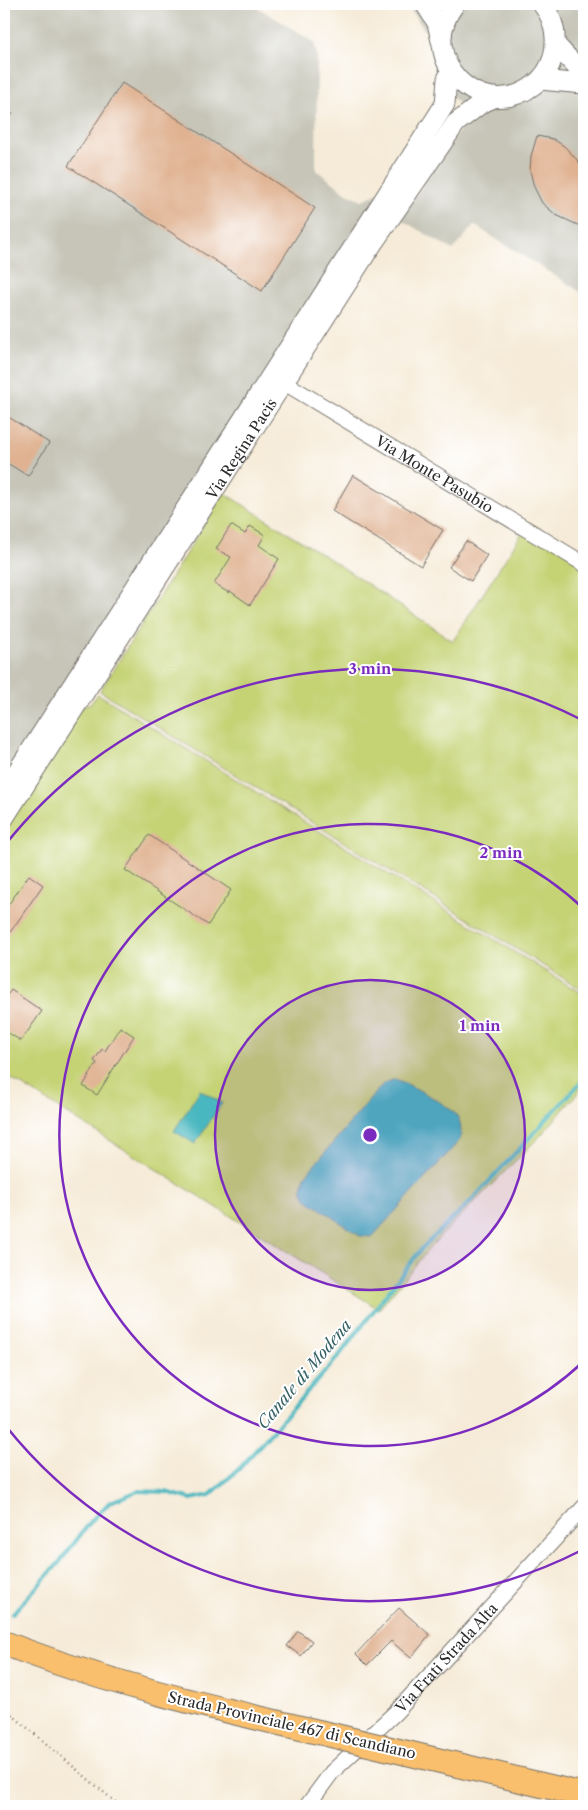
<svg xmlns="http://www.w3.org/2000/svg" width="588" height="1810" font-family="'Libre Caslon Text',serif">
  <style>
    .industrial { fill: #c6c5b8 }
    .green { fill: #c5d374; stroke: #787f50 }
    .water { fill: #48b7bf; stroke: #3a7175 }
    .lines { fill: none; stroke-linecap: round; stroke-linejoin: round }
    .stream { stroke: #48b7bf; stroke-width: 4 }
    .building { fill: #e0b292 }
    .minor-casing { stroke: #726e68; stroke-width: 17 }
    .tertiary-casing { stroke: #726e68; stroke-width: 21 }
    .primary-casing { stroke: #726e68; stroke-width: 26 }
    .path { stroke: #726e68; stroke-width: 2.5; stroke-dasharray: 1 4; stroke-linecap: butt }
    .minor { stroke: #fff; stroke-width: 15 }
    .tertiary { stroke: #fff; stroke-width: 19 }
    .primary { stroke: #f9bf6d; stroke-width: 24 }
    .primary-bridge-casing { stroke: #726e68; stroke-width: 26; stroke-linecap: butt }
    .primary-bridge { stroke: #f9bf6d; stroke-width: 24 }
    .ring { fill: none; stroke: #7b2cbf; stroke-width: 2.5 }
    .labels { text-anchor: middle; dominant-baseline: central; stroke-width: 4; stroke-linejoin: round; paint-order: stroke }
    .street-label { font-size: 15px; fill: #2b2b2b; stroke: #fff }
    .water-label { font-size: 16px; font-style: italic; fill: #376366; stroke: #fff }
    .centre { fill: #7b2cbf; stroke: #fff; stroke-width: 2.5 }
    .ring-label { font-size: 15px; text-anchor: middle; font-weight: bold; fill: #7b2cbf; stroke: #fff; stroke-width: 4; stroke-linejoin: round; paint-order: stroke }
  </style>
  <rect width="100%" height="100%" fill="#fff"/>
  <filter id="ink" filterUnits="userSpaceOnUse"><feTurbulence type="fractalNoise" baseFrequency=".02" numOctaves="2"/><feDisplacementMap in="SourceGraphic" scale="10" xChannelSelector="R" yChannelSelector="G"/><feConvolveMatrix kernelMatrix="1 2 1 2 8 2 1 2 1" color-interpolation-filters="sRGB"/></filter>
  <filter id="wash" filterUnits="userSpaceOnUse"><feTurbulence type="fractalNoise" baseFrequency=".0096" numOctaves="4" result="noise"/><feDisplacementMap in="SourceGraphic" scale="20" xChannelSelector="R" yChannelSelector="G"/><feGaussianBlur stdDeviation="1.12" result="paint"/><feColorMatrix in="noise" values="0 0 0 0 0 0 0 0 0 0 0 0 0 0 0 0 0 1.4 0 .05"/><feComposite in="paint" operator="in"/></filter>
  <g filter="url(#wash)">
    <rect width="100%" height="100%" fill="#f6ebd8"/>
    <path class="industrial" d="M4,4H252L314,42L317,56L316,170L347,193L362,200L384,191L4,787Z
      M406,4H584V294L474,225L453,250L400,219L473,110L460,105L447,92L427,33Z"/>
    <path class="green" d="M224,493L333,561L453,641L529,522L584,556V991L100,691Z
      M98,694L584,995V1086L541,1135L433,1244L379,1309L4,1074V813L63,717L92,702Z"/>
    <path class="water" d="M395,1079C407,1083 451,1106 457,1116C462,1124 461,1132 460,1140L372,1237L360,1236L306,1199L302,1189L305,1176L383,1084Z
      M200,1090L222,1103L195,1144L174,1131Z"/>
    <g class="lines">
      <path class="stream" d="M12,1614L58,1564L92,1520L110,1502L138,1491L166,1492L191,1499L210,1495L240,1468L338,1357L422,1248L469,1203L584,1079"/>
    </g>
    <g id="blocks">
      <path class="building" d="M122,83L315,208L262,291L68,166Z
        M537,136L553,139L564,146L579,162L584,171V216L580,226L556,215L542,203L534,187L530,171L531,156Z
        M4,414L49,443L28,476L4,461Z
        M353,475L443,530L421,566L332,511Z
        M231,525L245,534L250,526L265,535L259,545L279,559L250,605L230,591L229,593L214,584L231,557L216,549Z
        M466,541L487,555L471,581L449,567Z
        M149,835L231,890L208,925L125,870Z
        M29,875L43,885L4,941V911Z
        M11,990L42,1011L21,1041L4,1030V999Z
        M120,1027L134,1036L97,1095L83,1086L97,1063L94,1061L102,1049L105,1051Z
        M399,1608L430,1635L411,1658L391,1641L367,1665L356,1654Z
        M298,1631L312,1641L301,1656L287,1646Z"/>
    </g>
  </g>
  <g filter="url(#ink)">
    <use href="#blocks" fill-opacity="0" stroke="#726e68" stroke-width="1"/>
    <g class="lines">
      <defs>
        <g id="minor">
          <path id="s1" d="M285,383L584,564"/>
          <path id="s2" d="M307,1806L332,1772L396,1712L584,1507"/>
        </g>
        <g id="tertiary">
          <path d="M425,4L437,23L441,41"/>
          <path d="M455,4C413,58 481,126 534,85C543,78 550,68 553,57C558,37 555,20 542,4"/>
          <path d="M556,45L584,75"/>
          <path d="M540,80L584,84"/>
          <path d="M4,792L445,104L447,79L451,71"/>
          <path id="s3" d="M4,818L369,249L456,123L482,103L496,97"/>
        </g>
        <path id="primary" d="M4,1643C108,1684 218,1709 327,1734
          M407,1753L584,1795"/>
      </defs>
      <use href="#minor" class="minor-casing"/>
      <use href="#tertiary" class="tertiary-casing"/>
      <use href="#primary" class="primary-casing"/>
      <path class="path" d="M4,108L14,115
        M4,1708L120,1806"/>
      <use href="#minor" class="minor"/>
      <use href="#tertiary" class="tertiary"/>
      <use href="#primary" class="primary"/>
      <defs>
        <path id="primary-bridge" d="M327,1734L407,1753"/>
      </defs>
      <use href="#primary-bridge" class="primary-bridge-casing"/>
      <use href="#primary-bridge" class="primary-bridge"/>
    </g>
  </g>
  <circle cx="370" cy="1135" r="155" fill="#7b2cbf" fill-opacity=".12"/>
  <g class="ring">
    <circle cx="370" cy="1135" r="155"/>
    <path d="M584 1361A311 311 0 1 1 584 909"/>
    <path d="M582 1550A466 466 0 0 1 5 1425M5 845A466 466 0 0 1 582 720"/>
  </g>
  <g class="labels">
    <g class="street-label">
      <text stroke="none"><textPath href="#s3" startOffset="439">Via Regina Pacis</textPath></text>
      <text stroke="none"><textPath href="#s1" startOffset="175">Via Monte Pasubio</textPath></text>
      <text stroke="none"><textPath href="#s2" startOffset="204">Via Frati Strada Alta</textPath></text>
      <text transform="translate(292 1725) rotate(13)">Strada Provinciale 467 di Scandiano</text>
    </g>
    <g class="water-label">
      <text transform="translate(304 1374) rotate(-50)">Canale di Modena</text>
    </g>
  </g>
  <circle cx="370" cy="1135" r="8" class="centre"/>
  <g class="ring-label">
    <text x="370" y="674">3 min</text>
    <text x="501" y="858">2 min</text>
    <text x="480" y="1031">1 min</text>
  </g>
  <rect width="588" height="1810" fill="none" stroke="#fff" stroke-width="20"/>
</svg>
